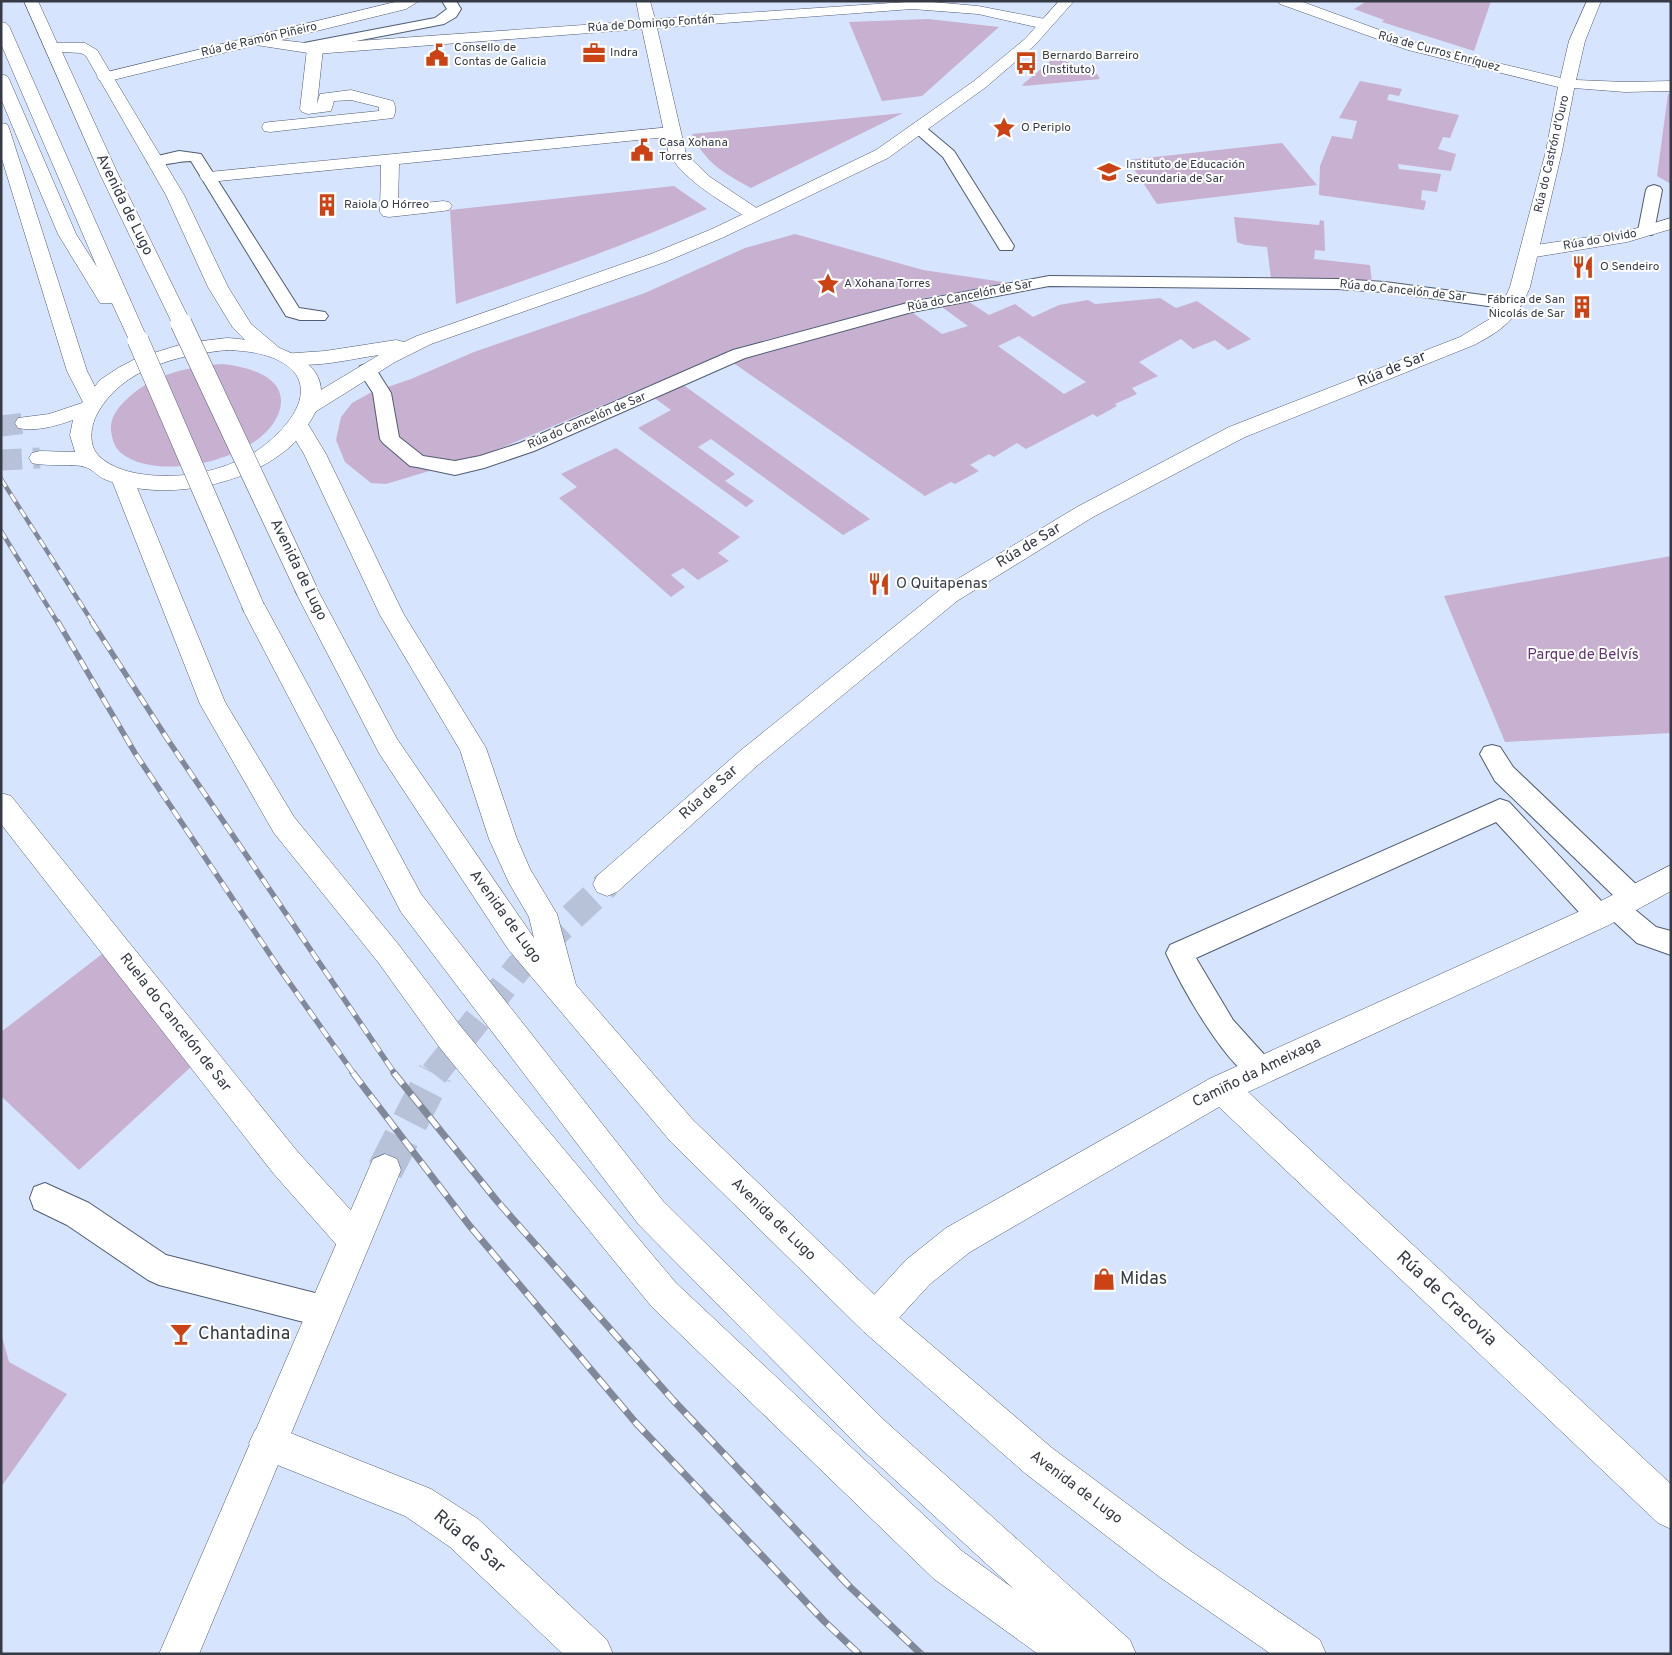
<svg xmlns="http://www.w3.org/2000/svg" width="1672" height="1655" font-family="Overpass,sans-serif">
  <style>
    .green { fill: #c7b0d0; fill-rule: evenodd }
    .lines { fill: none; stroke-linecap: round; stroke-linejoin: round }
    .tertiary-tunnel-far1 { stroke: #b7c2d8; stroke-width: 28; stroke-dasharray: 28 14; stroke-linecap: butt }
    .tertiary-tunnel { stroke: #b7c2d8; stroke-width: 36; stroke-dasharray: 36 18; stroke-linecap: butt }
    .secondary-tunnel { stroke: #b7c2d8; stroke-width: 21; stroke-dasharray: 21 11; stroke-linecap: butt }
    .service-casing { stroke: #505c71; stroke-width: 2 }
    .pedestrian-casing { stroke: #505c71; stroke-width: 1 }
    .minor-casing { stroke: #505c71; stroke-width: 1 }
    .tertiary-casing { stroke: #505c71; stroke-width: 1 }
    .secondary-casing { stroke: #505c71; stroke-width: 1 }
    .trunk-casing { stroke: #505c71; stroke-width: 1 }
    .service { fill: #fff; fill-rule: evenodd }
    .pedestrian { fill: #fff; fill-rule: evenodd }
    .minor { fill: #fff; fill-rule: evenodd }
    .tertiary { fill: #fff; fill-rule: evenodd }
    .secondary { fill: #fff; fill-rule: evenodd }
    .trunk { fill: #fff; fill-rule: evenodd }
    .rail-far2-casing { stroke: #808899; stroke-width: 4.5 }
    .rail-far1-casing { stroke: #808899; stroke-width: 5.5 }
    .rail-casing { stroke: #808899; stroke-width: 7 }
    .rail-far2 { stroke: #fff; stroke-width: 3; stroke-dasharray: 9; stroke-linecap: butt }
    .rail-far1 { stroke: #fff; stroke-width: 4; stroke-dasharray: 11; stroke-linecap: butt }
    .rail { stroke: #fff; stroke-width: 5; stroke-dasharray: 14; stroke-linecap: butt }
    .trunk-bridge-casing { stroke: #505c71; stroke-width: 22; stroke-linecap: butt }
    .trunk-bridge { stroke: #fff; stroke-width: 21 }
    .labels { text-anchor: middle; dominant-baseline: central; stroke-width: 4; stroke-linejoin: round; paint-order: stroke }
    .far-street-label { font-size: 12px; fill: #353a44; stroke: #fff }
    .far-poi-label { font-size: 12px; fill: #353a44; stroke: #fff; text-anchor: start }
    .street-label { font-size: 15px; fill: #353a44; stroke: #fff }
    .poi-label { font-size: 15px; fill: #353a44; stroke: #fff; text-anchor: start }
    .park-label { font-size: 15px; fill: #60346f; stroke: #fff }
    .near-poi-label { font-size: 18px; fill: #353a44; stroke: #fff; text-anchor: start }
    .near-street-label { font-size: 18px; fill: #353a44; stroke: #fff }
  </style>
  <rect width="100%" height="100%" fill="#d7e4fd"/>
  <path class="green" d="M1367,1H1491L1474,51L1382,22L1384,20L1354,9Z
    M928,19L999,27L922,96L882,101L849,22Z
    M1055,57L1097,74L1100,79L1024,86L1022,85Z
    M1360,81L1402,89L1399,96L1389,94L1387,100L1459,115L1450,138L1443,137L1438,149L1456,154L1451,171L1398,164L1399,169L1441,174L1437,192L1422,190L1421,200L1426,201L1424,210L1319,195L1320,166L1332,136L1352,139L1357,121L1339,118Z
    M1668,94H1671V184L1657,176Z
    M903,113L751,188C724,173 705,163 692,134Z
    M1282,143L1317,185L1157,204L1128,160Z
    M674,186L707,209C625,246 541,275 456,304L450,210Z
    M1234,217L1319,225L1320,220L1324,221L1325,251L1315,250L1314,259L1370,265L1372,282H1277L1271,278L1267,247L1245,245L1237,242Z
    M795,234L923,270L1010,283L929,297L743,346L489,453L386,484L371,483L345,462L336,440L341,417L352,403L370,393L411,379L474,352L645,293L745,248Z
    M1160,298L1176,308L1197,301L1251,339L1228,350L1215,340L1193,349L1181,339L1139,362L1158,376L1132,388L1137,394L1115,404L1117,406L1097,417L1093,414L1026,449L1017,443L994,457L989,454L970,465L979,471L955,484L951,482L925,496L732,362L886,318L913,313L942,334L968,326L942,307L969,302L989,315L1015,304L1033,317L1059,305L1088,300L1095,304ZM1019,336L1086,382L1064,394L998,346Z
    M223,364C247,367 288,376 280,409C267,459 159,484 121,453C114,447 112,438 111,430C110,420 116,410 123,403C149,375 186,367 223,364Z
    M682,384L870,519L843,535L711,439L698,447L735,474L725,481L754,501L746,507L638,428L671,410L653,397Z
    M616,448L740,537L718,553L729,561L698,580L683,568L671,575L685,587L671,597L559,498L577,487L561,474Z
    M1671,556V733L1505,742L1444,596Z
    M106,951L193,1065L79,1170L1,1096V1032Z
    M1,1333L9,1362L67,1394L1,1487Z"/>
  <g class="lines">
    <path class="tertiary-tunnel-far1" d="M434,1074L519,967L607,884"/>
    <path class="tertiary-tunnel" d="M385,1170L435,1073"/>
    <path class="secondary-tunnel" d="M1,426L26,423
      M1,460L40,458"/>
    <defs>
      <path id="service" d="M442,1H456L461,9L456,17L444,24L304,51L297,47L304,43L435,18L447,9Z
        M918,123L923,125L954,151L1014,246L1012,250H1000L943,157L910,128L913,125Z
        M179,151L201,154L299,308L325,312L328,316L325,320H300L286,316L191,161C177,161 162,167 149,164L147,161L149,158Z
        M1654,185L1660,187L1662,190L1654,231L1652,235H1640L1638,231L1646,190L1648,187Z
        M1049,276L1337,279L1385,282L1490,296L1518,304L1521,308L1518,312L1512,313L1488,306L1385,292L1337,289L1049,286L912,312L745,358L534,451L484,468L455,475L417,467L410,466L383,443L380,439L373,393L358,370L360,366L367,364L374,366L391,393L399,437L423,456L455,461L480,456L520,443L733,350L911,302Z
        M1492,745L1500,747L1513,767L1641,889L1645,897L1641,905L1633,908L1656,927L1671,931V955L1637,943L1611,919L1608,924L1599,927L1590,924L1496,822L1196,958L1233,1020L1270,1061L1274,1070L1270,1079L1260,1083C1227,1070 1181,986 1166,953L1170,945L1500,799L1509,802L1604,904L1607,899L1614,896L1495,781L1480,754L1484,747Z
        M45,1183L89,1203L166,1255L323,1295L334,1300L339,1311L334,1322L323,1327L159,1285L148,1280L67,1225L34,1209L30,1198L34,1187Z"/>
      <path id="pedestrian" d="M315,44L320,46L323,49L317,104L320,94L351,90L393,101C396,106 396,113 393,118L270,132L264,131L262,127L264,123L270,122L379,111V107L351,100L334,101L331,111L308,114L302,112L300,109L307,49L310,46Z
        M671,127L677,128L679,132L677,136L399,164L398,206L443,201L449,202L452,206L449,210L443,211L389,217L383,216L380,212L381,165L209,182L203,181L200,177L203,173L209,172Z
        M1671,218V229L1627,242L1529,258L1522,256L1520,252L1522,248L1529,246L1624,232Z"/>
      <path id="minor" d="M399,1H419L406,9L280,40L315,44L640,21L636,1H650L655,19L921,1L978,6L1045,19L1050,21L1053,24L1050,27L1045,29L978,14L912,9L657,28L686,154L710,177L761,211L764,215L761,219L755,220L749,219C720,200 689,184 669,155L642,29L315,54L256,45L105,82L99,80L97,77L99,74Z
        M1587,1H1601L1585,41L1576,80L1625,82L1671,81V91L1625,92L1561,87L1559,84L1569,41Z
        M1,793L11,796L297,1151L366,1227L371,1239L366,1251L354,1256L342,1251L273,1173L1,824Z
        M1671,865V891L1609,925L1248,1092L1671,1484V1529L1658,1523L1219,1107L970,1252L930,1284L887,1331L875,1337L863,1331L857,1319L863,1307L906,1260L946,1228L1211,1078L1589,907Z
        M268,1424L431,1489L478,1519L607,1640L613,1654H563L450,1547L405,1516L255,1456L249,1443L255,1430Z"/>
      <path id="tertiary" d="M1059,1H1074L1035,45L986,87L888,158L724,237L665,262L431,344L395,362L315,412L308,414L301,412L298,407L301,402L379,355C350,359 310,370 281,362L278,358L281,354L325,351L396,340L404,342L417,336L651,254L712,229L876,150L974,81L1025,39Z
        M1278,1H1300L1418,44L1573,81L1575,84L1562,151L1530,287C1517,319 1503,330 1474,345L1245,437L1093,517L957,601L758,765L617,892L607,896L597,892L593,884L597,876L740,751L941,589L1077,507L1229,427L1460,337L1493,317L1501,307L1510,287L1546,151L1558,87L1408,50L1280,4Z
        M385,1154L397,1159L401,1170L199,1654H159L373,1159Z"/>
      <path id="secondary" d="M227,338C270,340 349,361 311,420C303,433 294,445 281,454C254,474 220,485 186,489C159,492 130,490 104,479C98,476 92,469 85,467C74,463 48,467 32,463L29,458L32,453L40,451L75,452L70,435L73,420C56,426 36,432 18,428L15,423L18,418L49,414L82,403L100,380L118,368L137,358L186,343ZM227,350C250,351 278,354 294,372C317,400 277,438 255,452C221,472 180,480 141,474C126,472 104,465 95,451C89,440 91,425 97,414C122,368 178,355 227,350Z"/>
      <path id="trunk" d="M24,1H38L57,43H85L97,50L184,195L228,287L251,324L283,351L280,355L273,357L266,355L250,345L233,328L208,287L166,195L86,56L81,53L62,52L118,174L191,323L188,327L181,329L174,327L100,174Z
        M1,22L6,23L9,26L148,340L145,344L138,346L131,344L112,303H100L58,234L1,99V74L7,76L9,79L76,234L97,267L1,44Z
        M1,123L7,124L9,128L87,371L102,401L99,406L92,407L85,406L67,371L1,156Z
        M298,419L306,421L326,454L403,613L486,748L517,839L530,869L557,914L576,985L693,1120L887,1307L1052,1448L1189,1550L1320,1640L1326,1654H1271L1161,1578L1026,1474L863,1331L671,1142L508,949L379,753L295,591L299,585L307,583L315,585L397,739L534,938L529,917L509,883L489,839L460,750L380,615L304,454L287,426L290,421Z
        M122,471L130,473L133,478L225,702L294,817L398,944L462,1028L676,1283L962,1551L1014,1589L859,1447L639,1225L401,912L242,608L245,602L254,599L263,602L421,894L663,1201L885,1421L1130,1640L1136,1654H1038L934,1579L652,1307L440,1048L378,962L274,833L200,704L111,478L114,473Z"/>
    </defs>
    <use href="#service" class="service-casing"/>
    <use href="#pedestrian" class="pedestrian-casing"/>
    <use href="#minor" class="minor-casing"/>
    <use href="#tertiary" class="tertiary-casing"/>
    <use href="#secondary" class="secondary-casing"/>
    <use href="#trunk" class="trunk-casing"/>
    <use href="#service" class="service"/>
    <use href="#pedestrian" class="pedestrian"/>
    <use href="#minor" class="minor"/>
    <use href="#tertiary" class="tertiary"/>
    <use href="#secondary" class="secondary"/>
    <use href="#trunk" class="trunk"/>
    <defs>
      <path id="rail-far2" d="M1,479L93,623
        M1,531L58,623"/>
      <path id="rail-far1" d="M58,622L135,753L279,968L354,1074
        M92,622L168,740L395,1074"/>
      <path id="rail" d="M353,1073L469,1225L636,1423L824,1621L859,1654
        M394,1073L497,1201L673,1400L850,1587L921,1654"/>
    </defs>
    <use href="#rail-far2" class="rail-far2-casing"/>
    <use href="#rail-far1" class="rail-far1-casing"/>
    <use href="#rail" class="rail-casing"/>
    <use href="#rail-far2" class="rail-far2"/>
    <use href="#rail-far1" class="rail-far1"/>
    <use href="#rail" class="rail"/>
    <defs>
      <path id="trunk-bridge" d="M181,323L307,591
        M138,340L254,608"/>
    </defs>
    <use href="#trunk-bridge" class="trunk-bridge-casing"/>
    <use href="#trunk-bridge" class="trunk-bridge"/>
  </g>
  <defs>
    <symbol id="office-bare" viewBox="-9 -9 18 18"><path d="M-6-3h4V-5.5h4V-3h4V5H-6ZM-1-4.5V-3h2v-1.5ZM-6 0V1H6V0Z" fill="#cb4315" stroke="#fff" stroke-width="2.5" paint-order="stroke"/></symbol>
    <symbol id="civic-bare" viewBox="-9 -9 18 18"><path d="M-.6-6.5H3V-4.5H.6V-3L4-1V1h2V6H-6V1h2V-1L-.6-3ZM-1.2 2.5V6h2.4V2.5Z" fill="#cb4315" stroke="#fff" stroke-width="2.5" paint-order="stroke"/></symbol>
    <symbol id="bus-bare" viewBox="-9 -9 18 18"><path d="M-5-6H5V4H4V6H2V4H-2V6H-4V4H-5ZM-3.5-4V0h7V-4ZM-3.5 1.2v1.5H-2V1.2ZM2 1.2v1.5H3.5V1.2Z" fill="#cb4315" stroke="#fff" stroke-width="2.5" paint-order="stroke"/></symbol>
    <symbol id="sight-bare" viewBox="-9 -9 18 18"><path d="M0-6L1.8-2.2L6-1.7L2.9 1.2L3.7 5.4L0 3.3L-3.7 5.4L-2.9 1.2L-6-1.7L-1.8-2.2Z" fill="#cb4315" stroke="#fff" stroke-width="2.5" paint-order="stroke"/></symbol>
    <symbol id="school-bare" viewBox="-9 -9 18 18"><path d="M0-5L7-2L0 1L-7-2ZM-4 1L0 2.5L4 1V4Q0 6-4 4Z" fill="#cb4315" stroke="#fff" stroke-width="2.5" paint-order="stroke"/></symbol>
    <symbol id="building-bare" viewBox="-9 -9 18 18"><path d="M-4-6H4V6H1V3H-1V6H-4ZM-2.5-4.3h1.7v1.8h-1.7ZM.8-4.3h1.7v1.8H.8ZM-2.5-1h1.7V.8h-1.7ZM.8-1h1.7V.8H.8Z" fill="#cb4315" stroke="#fff" stroke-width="2.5" paint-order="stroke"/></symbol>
    <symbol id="restaurant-bare" viewBox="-9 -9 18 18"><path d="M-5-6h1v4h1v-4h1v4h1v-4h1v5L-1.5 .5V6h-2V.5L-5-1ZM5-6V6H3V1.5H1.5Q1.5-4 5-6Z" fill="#cb4315" stroke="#fff" stroke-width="2.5" paint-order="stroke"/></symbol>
    <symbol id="shop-bare" viewBox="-9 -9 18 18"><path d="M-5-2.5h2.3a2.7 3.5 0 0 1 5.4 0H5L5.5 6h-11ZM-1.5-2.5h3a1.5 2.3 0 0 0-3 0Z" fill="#cb4315" stroke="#fff" stroke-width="2.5" paint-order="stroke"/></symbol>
    <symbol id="bar-bare" viewBox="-9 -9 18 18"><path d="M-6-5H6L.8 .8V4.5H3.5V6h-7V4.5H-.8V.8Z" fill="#cb4315" stroke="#fff" stroke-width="2.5" paint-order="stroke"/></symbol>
  </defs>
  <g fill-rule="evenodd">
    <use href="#office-bare" x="578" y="37" width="32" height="32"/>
    <use href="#civic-bare" x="421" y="39" width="32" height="32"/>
    <use href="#bus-bare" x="1010" y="47" width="32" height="32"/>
    <use href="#sight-bare" x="988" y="112" width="32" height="32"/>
    <use href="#civic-bare" x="626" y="134" width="32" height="32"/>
    <use href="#school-bare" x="1093" y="156" width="32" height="32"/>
    <use href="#building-bare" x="311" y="189" width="32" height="32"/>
    <use href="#restaurant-bare" x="1567" y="251" width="32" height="32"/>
    <use href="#sight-bare" x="812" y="268" width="32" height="32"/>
    <use href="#building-bare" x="1566" y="291" width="32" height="32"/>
    <use href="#restaurant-bare" x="863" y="568" width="32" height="32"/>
    <use href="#shop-bare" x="1088" y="1263" width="32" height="32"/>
    <use href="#bar-bare" x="165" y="1318" width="32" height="32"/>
  </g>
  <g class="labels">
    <g class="far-street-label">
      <text transform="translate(651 24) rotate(-4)">Rúa de Domingo Fontán</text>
      <text transform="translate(259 40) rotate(-13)">Rúa de Ramón Piñeiro</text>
      <text transform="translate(1439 52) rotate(15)">Rúa de Curros Enríquez</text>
      <text transform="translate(1552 154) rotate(-77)">Rúa do Castrón d'Ouro</text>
      <text transform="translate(1600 240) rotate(-10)">Rúa do Olvido</text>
      <text transform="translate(1403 291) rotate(6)">Rúa do Cancelón de Sar</text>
      <text transform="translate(970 296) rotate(-11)">Rúa do Cancelón de Sar</text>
      <text transform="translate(587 421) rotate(-23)">Rúa do Cancelón de Sar</text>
    </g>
    <g class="far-poi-label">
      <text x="454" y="48">Consello de<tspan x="454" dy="14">Contas de Galicia</tspan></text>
      <text x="610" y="53">Indra</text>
      <text x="1042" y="56">Bernardo Barreiro<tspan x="1042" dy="14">(Instituto)</tspan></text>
      <text x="1021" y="128">O Periplo</text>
      <text x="659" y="143">Casa Xohana<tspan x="659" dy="14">Torres</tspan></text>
      <text x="1126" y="165">Instituto de Educación<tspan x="1126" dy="14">Secundaria de Sar</tspan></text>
      <text x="344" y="205">Raiola O Hórreo</text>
      <text x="1600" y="267">O Sendeiro</text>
      <text x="844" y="284">A Xohana Torres</text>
      <text x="1565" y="300" text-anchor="end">Fábrica de San<tspan x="1565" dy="14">Nicolás de Sar</tspan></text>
    </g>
    <g class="street-label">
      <text transform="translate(124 205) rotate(64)">Avenida de Lugo</text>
      <text transform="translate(1392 370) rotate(-22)">Rúa de Sar</text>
      <text transform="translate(1029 546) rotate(-31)">Rúa de Sar</text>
      <text transform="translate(298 570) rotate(64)">Avenida de Lugo</text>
      <text transform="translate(709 793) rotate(-42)">Rúa de Sar</text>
      <text transform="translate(505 917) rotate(54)">Avenida de Lugo</text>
      <text transform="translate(175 1023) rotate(52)">Ruela do Cancelón de Sar</text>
      <text transform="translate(1257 1073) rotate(-26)">Camiño da Ameixaga</text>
      <text transform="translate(773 1220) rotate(44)">Avenida de Lugo</text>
      <text transform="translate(1076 1488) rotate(37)">Avenida de Lugo</text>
    </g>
    <g class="poi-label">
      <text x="896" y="584">O Quitapenas</text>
    </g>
    <g class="park-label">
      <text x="1583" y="655">Parque de Belvís</text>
    </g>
    <g class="near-poi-label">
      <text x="1120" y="1279">Midas</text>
      <text x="198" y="1334">Chantadina</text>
    </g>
    <g class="near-street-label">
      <text transform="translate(1446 1299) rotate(43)">Rúa de Cracovia</text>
      <text transform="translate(469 1542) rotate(40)">Rúa de Sar</text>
    </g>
  </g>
  <rect width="1672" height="1655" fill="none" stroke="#353a44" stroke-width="5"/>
</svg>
